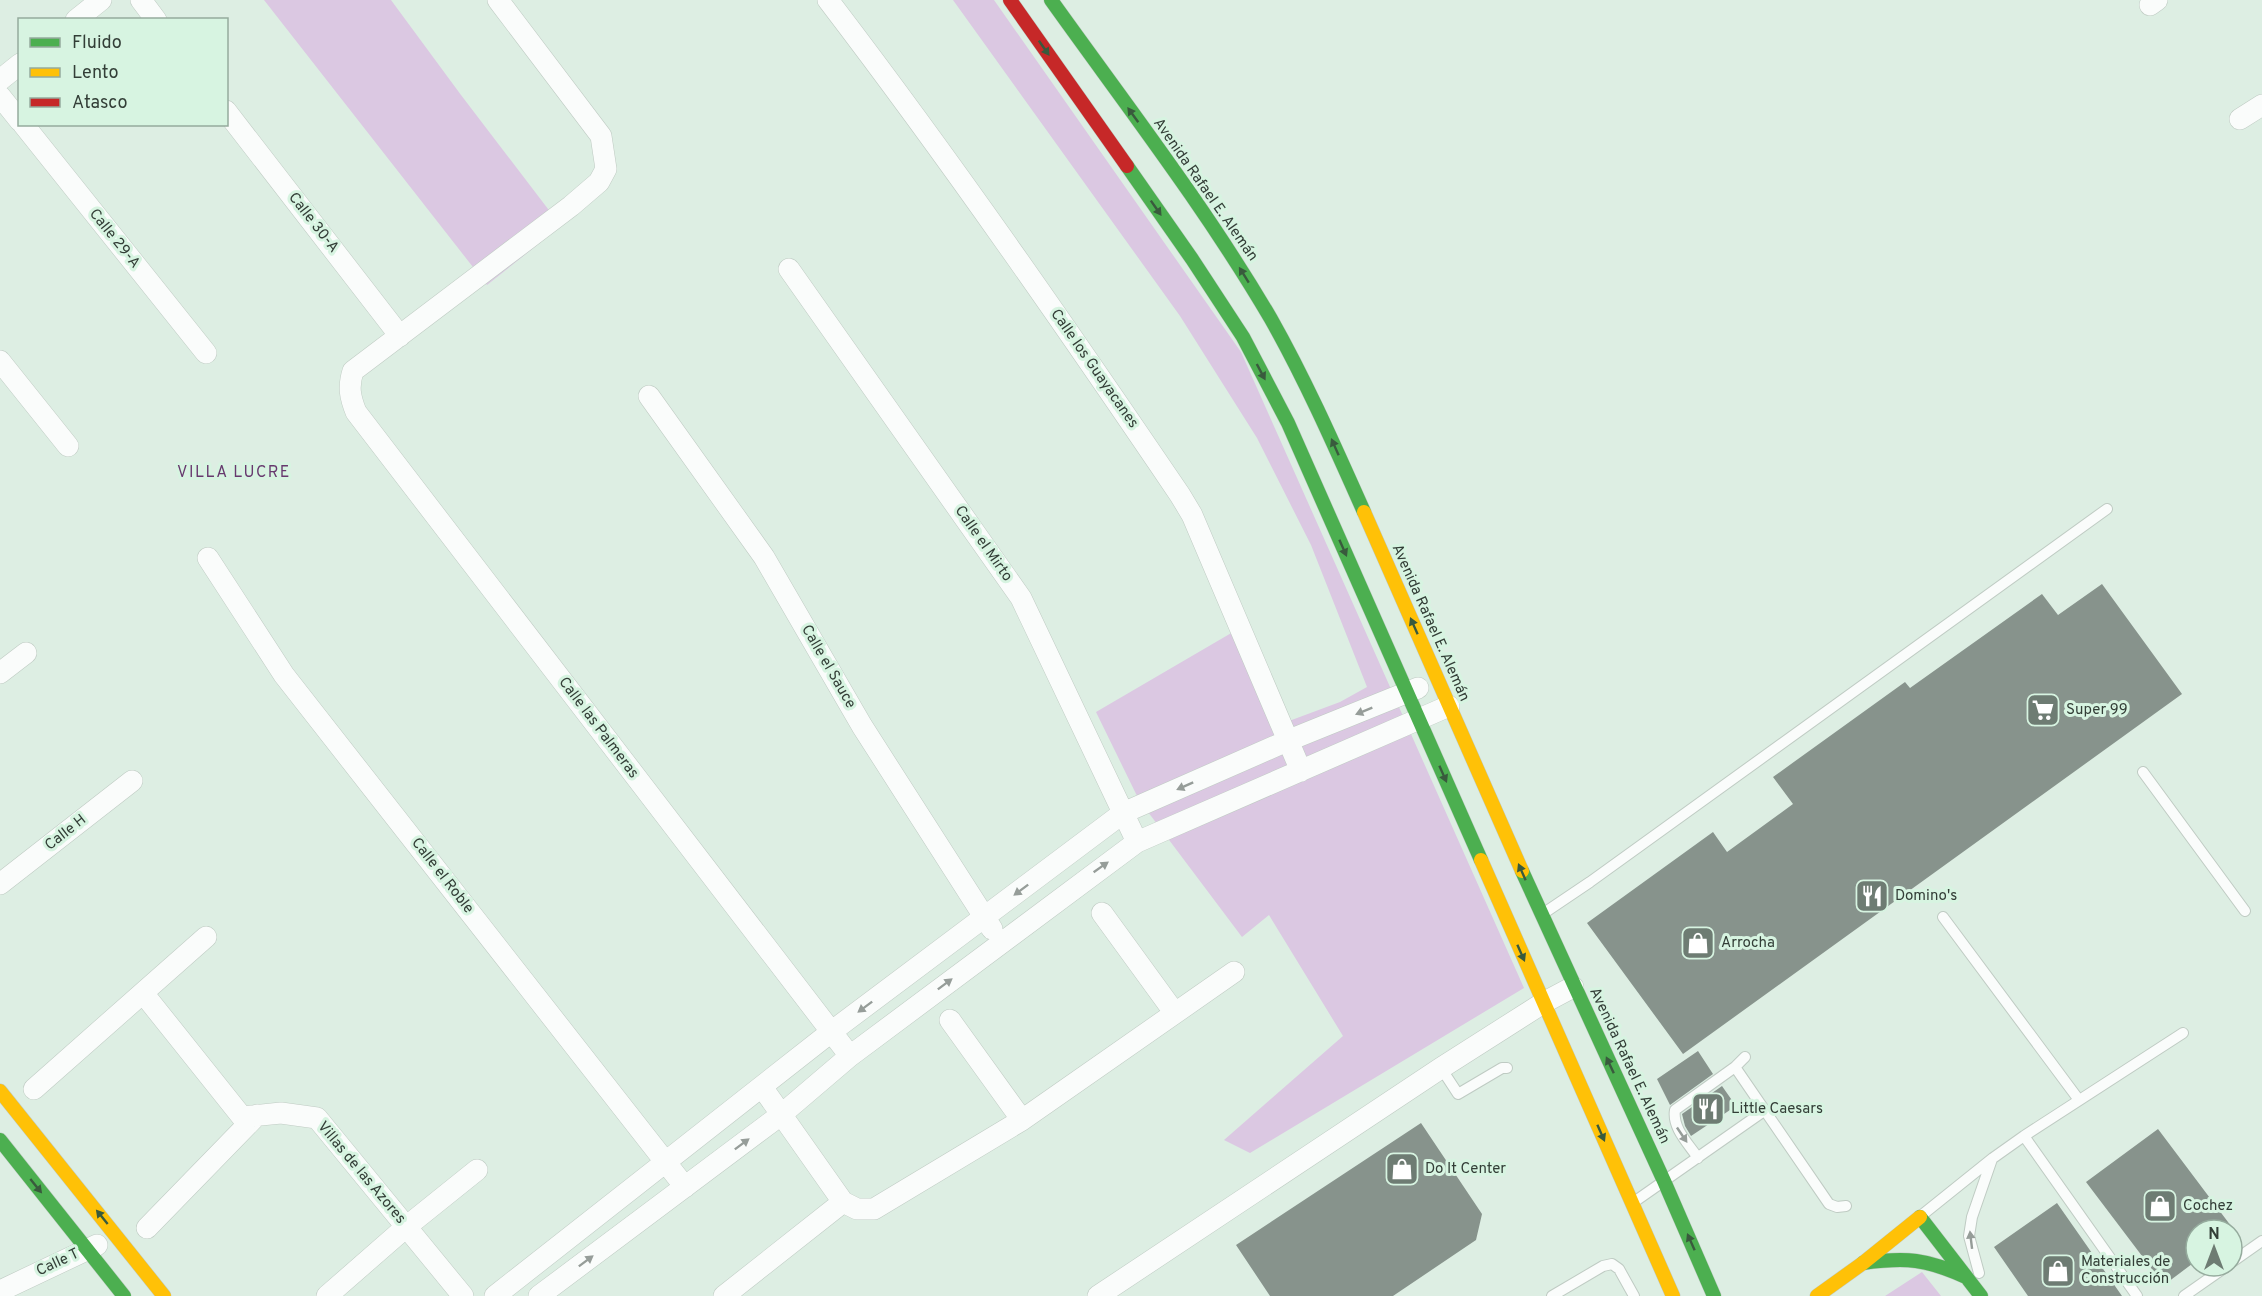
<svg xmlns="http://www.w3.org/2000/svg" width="2262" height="1296" font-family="Overpass,sans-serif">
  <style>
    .green { fill: #dbc8e2 }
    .building { fill: #87938c }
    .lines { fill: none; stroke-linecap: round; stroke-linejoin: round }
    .lane-casing { stroke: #bfcbc3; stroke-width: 12 }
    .street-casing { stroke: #bfcbc3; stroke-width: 22 }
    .fast-casing { stroke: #bfcbc3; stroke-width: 15 }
    .slow-casing { stroke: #bfcbc3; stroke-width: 15 }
    .jam-casing { stroke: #bfcbc3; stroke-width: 15 }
    .lane { stroke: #fafcfb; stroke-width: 10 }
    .street { stroke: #fafcfb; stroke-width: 21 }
    .fast { stroke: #4caf50; stroke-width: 14 }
    .slow { stroke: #ffc107; stroke-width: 14 }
    .jam { stroke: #c62828; stroke-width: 14 }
    .oneway { fill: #395a3d }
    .oneway2 { fill: #969d99 }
    .labels { text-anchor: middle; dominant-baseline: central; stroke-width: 6; stroke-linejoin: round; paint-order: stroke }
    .street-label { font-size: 15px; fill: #333e37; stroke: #d7f4e1 }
    .poi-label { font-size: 15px; fill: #333e37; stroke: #d7f4e1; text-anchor: start }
    .neighbourhood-label { font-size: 16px; letter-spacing: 1.5px; fill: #67396e; stroke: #d7f4e1 }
  </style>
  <rect width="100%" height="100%" fill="#ddeee3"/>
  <path class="green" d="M264,0H391L461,95L561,226L487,285Z
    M953,0H994L1241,352L1524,988L1250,1153L1224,1140L1343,1036L1269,915L1242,937L1139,800L1096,712L1245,625L1289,721L1340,702L1367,687L1311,545L1257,438L1180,316Z
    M1922,1272L1941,1296H1885Z"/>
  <path class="building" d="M2102,584L2182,694L1683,1054L1587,923L1713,832L1727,852L1793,804L1773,777L1905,682L1910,688L2042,594L2058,615Z
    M1698,1051L1713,1074L1670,1105L1657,1079Z
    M1722,1086L1736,1106L1691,1136L1685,1126L1682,1114Z
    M1421,1123L1482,1214L1476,1240L1393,1296H1270L1236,1245Z
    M2158,1129L2234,1230H2196V1261L2164,1285L2086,1182Z
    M2057,1203L2122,1296H2028L1994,1247Z"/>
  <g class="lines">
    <defs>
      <path id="lane" d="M2143,772L2245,911
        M1544,913L1590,882L2107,509
        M1943,917L2079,1100
        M1745,1057L1735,1067L1829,1204L1837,1207L1846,1206
        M1441,1068L1458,1094L1502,1068H1507
        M2024,1136L2137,1296
        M1698,1158C1688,1143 1672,1128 1675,1110L1735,1067
        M1634,1202L1764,1111
        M1922,1215L1993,1158L2024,1136L2183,1033
        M2232,1262L2262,1241
        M1979,1273L1969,1236L1972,1217L1992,1159
        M1552,1296L1603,1266L1612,1264L1619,1269L1634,1296
        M2184,1296L2227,1266"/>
      <path id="street" d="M141,0L156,20
        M498,0L601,136L606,169L599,182L571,206L353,371C348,387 350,397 356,412L850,1056
        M828,0C951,161 1066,327 1180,495L1192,515L1301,771
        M2150,5L2157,0
        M76,20L101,0
        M0,80L20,64
        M0,96L20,121
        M226,111L400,336
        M2240,119L2262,105
        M23,124L206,353
        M789,269L1021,598L1137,842
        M0,361L68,446
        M649,396L764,557L862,726L992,929
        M208,558L284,675L685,1187
        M0,673L26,653
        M0,884L132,781
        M1102,913L1174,1012
        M143,993L242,1117L281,1113L317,1118L463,1296
        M950,1020L1022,1120
        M762,1087L843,1202L857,1209H874L1022,1120L1234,972
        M34,1089L206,937
        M147,1228L257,1115
        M0,1291L97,1245
        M327,1296L406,1227L477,1170
        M495,1296L831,1032L1123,813L1287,741L1418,688
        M539,1296L782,1114L850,1056L1137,842L1449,706
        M724,1296L843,1202
        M1098,1296L1441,1068L1543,1003L1573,987"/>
      <path id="fast" d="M1051,0C1126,105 1206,208 1271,319C1306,381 1335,447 1364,512
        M1127,166L1192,259L1243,337L1288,423L1481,860
        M1522,871L1664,1181L1714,1296
        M0,1140L124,1296
        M1920,1217L1981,1296
        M1863,1263C1907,1257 1926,1259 1966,1277"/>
      <path id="slow" d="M1364,512L1522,871
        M1481,860L1673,1296
        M0,1091L164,1296
        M1817,1296L1863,1263L1920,1217"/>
      <path id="jam" d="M1010,0L1127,166"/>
    </defs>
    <use href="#lane" class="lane-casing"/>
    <use href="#street" class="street-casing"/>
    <use href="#fast" class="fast-casing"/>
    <use href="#slow" class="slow-casing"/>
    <use href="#jam" class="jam-casing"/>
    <use href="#lane" class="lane"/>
    <use href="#street" class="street"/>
    <use href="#fast" class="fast"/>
    <use href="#slow" class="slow"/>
    <use href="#jam" class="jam"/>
  </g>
  <defs><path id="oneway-solid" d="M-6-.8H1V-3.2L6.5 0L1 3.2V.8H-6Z" transform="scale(1.5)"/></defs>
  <g class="oneway">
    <use href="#oneway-solid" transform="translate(1044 48) rotate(55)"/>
    <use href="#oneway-solid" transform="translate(1133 115) rotate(-126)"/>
    <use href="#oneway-solid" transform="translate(1156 208) rotate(55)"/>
    <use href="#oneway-solid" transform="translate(1244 275) rotate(-122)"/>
    <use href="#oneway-solid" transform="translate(1261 372) rotate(62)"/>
    <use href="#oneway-solid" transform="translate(1335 447) rotate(-114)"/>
    <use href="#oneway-solid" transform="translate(1343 548) rotate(66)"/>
    <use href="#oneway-solid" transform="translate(1414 626) rotate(-114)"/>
    <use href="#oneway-solid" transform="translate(1443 774) rotate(66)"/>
    <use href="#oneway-solid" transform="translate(1522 872) rotate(-114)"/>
    <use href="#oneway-solid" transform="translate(1521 953) rotate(66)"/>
    <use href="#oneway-solid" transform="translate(1610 1065) rotate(-115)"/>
    <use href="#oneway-solid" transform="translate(1601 1133) rotate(66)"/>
    <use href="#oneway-solid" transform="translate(36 1186) rotate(51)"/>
    <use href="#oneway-solid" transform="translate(102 1217) rotate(-129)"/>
    <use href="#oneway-solid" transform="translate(1691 1242) rotate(-114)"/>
  </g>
  <g class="oneway2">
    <use href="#oneway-solid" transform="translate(1364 711) rotate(158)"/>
    <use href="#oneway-solid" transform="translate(1185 786) rotate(156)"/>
    <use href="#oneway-solid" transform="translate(1101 867) rotate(-35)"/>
    <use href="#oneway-solid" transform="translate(1021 890) rotate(143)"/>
    <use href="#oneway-solid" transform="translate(945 984) rotate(-37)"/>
    <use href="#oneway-solid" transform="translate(865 1007) rotate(143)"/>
    <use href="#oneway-solid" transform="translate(1682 1135) rotate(56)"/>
    <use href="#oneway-solid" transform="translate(742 1144) rotate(-37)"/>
    <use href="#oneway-solid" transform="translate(1971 1240) rotate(-97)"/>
    <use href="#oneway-solid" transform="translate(586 1261) rotate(-37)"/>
  </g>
  <defs>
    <symbol id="supermarket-square" viewBox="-11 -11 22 22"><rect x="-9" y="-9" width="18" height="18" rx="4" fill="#6e7c73" stroke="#d7f4e1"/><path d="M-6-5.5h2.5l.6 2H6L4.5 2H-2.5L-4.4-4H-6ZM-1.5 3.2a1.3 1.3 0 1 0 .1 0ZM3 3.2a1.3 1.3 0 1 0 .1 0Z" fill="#fff"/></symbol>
    <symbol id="restaurant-square" viewBox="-11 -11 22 22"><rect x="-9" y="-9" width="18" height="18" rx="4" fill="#6e7c73" stroke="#d7f4e1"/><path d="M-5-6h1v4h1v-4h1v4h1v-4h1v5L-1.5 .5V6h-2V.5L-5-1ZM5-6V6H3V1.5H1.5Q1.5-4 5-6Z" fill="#fff"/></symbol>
    <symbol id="shop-square" viewBox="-11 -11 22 22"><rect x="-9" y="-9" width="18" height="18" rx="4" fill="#6e7c73" stroke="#d7f4e1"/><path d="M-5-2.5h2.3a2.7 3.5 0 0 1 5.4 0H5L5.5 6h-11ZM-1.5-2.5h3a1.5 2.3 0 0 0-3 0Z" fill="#fff"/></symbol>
  </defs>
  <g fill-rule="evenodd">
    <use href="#supermarket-square" x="2024" y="691" width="38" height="38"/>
    <use href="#restaurant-square" x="1853" y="877" width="38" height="38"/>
    <use href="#shop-square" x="1679" y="924" width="38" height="38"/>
    <use href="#restaurant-square" x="1689" y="1090" width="38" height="38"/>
    <use href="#shop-square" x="1383" y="1150" width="38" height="38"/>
    <use href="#shop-square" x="2141" y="1187" width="38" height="38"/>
    <use href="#shop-square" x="2039" y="1252" width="38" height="38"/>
  </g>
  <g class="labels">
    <g class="street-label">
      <text transform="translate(1205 190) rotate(55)">Avenida Rafael E. Alemán</text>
      <text transform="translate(313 223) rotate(52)">Calle 30-A</text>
      <text transform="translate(114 239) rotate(51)">Calle 29-A</text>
      <text transform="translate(1094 369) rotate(55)">Calle los Guayacanes</text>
      <text transform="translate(983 544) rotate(55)">Calle el Mirto</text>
      <text transform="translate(1430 623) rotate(66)">Avenida Rafael E. Alemán</text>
      <text transform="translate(828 667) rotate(60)">Calle el Sauce</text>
      <text transform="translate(598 728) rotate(53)">Calle las Palmeras</text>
      <text transform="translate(66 833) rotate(-38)">Calle H</text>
      <text transform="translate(442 876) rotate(52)">Calle el Roble</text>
      <text transform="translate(1629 1066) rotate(65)">Avenida Rafael E. Alemán</text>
      <text transform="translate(361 1173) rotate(50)">Villas de las Azores</text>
      <text transform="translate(58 1263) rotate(-25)">Calle T</text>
    </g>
    <g class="poi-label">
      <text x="2066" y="710">Super 99</text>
      <text x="1895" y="896">Domino's</text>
      <text x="1721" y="943">Arrocha</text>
      <text x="1731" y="1109">Little Caesars</text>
      <text x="1425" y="1169">Do It Center</text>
      <text x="2183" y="1206">Cochez</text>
      <text x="2081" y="1262">Materiales de<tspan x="2081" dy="17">Construcción</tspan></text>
    </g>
    <g class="neighbourhood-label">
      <text x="234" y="473">VILLA LUCRE</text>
    </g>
  </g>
  <rect x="18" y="18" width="210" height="108" fill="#d7f4e1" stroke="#95ab9d" stroke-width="1.5"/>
  <rect x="30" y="38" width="30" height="9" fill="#4caf50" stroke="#95ab9d" stroke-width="1.5"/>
  <text x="72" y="48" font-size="18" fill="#333e37">Fluido</text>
  <rect x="30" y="68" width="30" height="9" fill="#ffc107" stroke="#95ab9d" stroke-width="1.5"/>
  <text x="72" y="78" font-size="18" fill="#333e37">Lento</text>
  <rect x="30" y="98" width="30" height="9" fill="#c62828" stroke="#95ab9d" stroke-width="1.5"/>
  <text x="72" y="108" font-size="18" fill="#333e37">Atasco</text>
  <g transform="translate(2214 1248)"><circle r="28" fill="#d7f4e1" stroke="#95ab9d" stroke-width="1.5"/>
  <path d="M0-4.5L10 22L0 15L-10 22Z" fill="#6e7c73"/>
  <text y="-9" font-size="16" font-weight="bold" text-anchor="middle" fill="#333e37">N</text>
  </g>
</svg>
